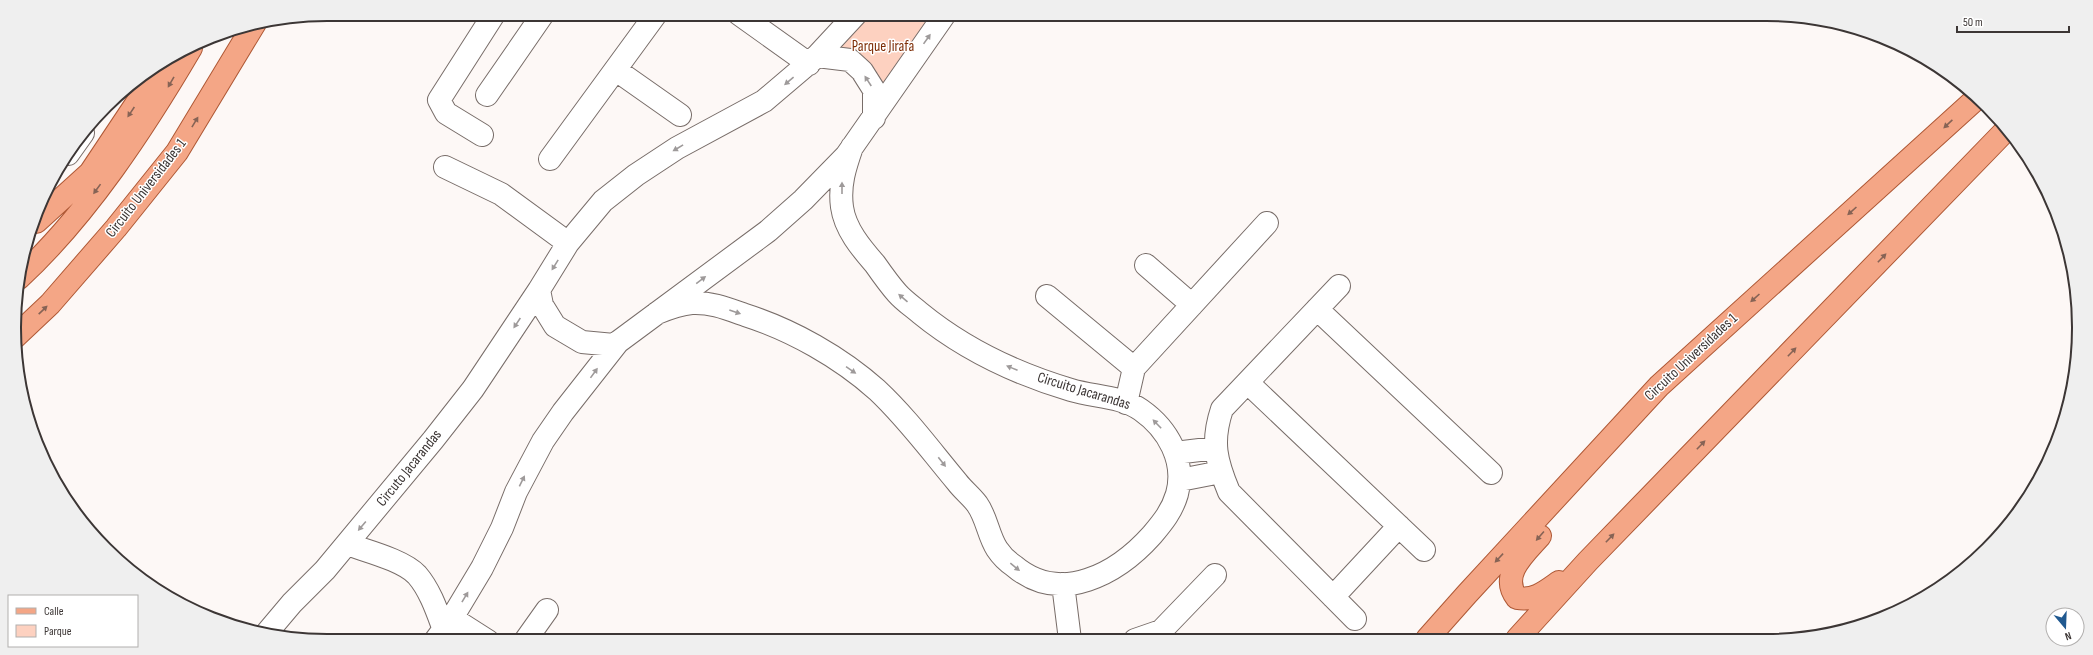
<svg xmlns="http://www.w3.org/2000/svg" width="2093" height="655" font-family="'Sofia Sans Condensed',sans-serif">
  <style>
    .green { fill: #fdd1c0 }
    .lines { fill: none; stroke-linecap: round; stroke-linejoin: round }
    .minor-casing { stroke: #786d69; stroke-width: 24 }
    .major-casing { stroke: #ae5835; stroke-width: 24 }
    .minor { stroke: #fff; stroke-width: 22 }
    .major { stroke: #f4a686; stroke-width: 22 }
    .oneway { fill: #9e9a9a }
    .oneway2 { fill: #866355 }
    .labels { text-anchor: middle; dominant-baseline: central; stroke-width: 3; stroke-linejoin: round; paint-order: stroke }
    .park-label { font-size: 15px; fill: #7d2c05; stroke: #fff }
    .street-label { font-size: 15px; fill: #3c3635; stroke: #fff }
    .rim { fill: none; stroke: #3c3635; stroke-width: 2 }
  </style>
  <rect width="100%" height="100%" fill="#fdf8f6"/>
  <path class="green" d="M855,14H945L874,118L862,71L817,56Z"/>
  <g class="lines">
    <defs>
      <path id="minor" d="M739,14L809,64
        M856,14L817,56L764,101L677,148L636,175L603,201L568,243L539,290L542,305L555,326L582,342L614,345L768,231L803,200L846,156L945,14
        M817,56L850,60L862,71L874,90V118
        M616,70L680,115
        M487,95L543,14
        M482,135L446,113L439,100L494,14
        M68,154L83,133
        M550,159L656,14
        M445,167L501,194L568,243
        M1146,265L1192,305
        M1339,286L1222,409C1211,442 1216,461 1229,492L1355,619
        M1047,296L1134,368
        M1317,309L1491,473
        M657,313C669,308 679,304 692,303C711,302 728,309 745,315C792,330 840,357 877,390C907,418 931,451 957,482C963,490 971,496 977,504C987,518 988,535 997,549C1001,555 1008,562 1014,566C1061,606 1118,573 1152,535C1163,522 1172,511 1177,494C1186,461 1168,429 1141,410C1121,396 1094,397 1071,390C1017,374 964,349 920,313C913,307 904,301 897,293C889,284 882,274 875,264C861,248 845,229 842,207C839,185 845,167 852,147
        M1248,383L1424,550
        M1126,403L1134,368L1267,223
        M1175,453L1216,448
        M1180,480L1221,472
        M347,544C366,551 403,560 417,575C430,590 437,611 444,630
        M1063,584L1070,640
        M1333,597L1399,526
        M452,618L488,641
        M265,635L292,603L325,570L433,440L473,389L539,290
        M1135,640L1161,631L1215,575
        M435,641L452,618L482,568L502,528L516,492L543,441L563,412L618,342
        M525,641L547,610"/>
      <path id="major" d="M36,222L90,173L160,68
        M19,278C87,215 144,128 191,48
        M15,337L50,304L116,228L177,152L255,23
        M1540,536C1525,553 1499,575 1517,598C1534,601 1545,592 1559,582
        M1427,639L1467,594L1659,386L1977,98
        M1517,639L1588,561L2007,129"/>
    </defs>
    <use href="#minor" class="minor-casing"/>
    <use href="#major" class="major-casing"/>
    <use href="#minor" class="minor"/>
    <use href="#major" class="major"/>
  </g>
  <defs><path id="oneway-solid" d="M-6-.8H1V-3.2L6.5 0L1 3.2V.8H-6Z"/></defs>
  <g class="oneway">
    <use href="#oneway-solid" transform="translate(927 39) rotate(-55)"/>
    <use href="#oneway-solid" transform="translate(789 81) rotate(140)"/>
    <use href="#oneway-solid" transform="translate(868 81) rotate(-123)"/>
    <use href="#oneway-solid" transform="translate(678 148) rotate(149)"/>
    <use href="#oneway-solid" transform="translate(842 188) rotate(-90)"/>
    <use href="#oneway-solid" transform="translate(555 265) rotate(122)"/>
    <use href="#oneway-solid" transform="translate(701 280) rotate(-37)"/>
    <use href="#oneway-solid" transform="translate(903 298) rotate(-139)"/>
    <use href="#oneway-solid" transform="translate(735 312) rotate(19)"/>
    <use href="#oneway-solid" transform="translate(517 323) rotate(124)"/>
    <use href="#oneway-solid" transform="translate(1012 368) rotate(-158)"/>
    <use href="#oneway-solid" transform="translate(851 370) rotate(34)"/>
    <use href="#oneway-solid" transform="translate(594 373) rotate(-54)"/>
    <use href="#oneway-solid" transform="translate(1157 424) rotate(-134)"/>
    <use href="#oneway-solid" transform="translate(942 462) rotate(52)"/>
    <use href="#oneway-solid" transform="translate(522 481) rotate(-64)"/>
    <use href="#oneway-solid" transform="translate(362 526) rotate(130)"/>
    <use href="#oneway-solid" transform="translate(1015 567) rotate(39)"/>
    <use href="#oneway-solid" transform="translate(465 597) rotate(-59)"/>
  </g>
  <g class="oneway2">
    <use href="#oneway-solid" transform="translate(171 82) rotate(120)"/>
    <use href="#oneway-solid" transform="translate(131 112) rotate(124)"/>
    <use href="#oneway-solid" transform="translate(195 122) rotate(-59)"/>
    <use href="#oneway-solid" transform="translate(1948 124) rotate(137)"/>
    <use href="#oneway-solid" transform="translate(97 189) rotate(126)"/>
    <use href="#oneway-solid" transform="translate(1852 211) rotate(138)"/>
    <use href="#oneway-solid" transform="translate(1882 258) rotate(-46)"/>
    <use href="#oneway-solid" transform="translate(1755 298) rotate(138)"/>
    <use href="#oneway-solid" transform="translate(43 310) rotate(-44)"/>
    <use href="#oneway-solid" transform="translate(1792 352) rotate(-46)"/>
    <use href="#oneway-solid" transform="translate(1701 445) rotate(-46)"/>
    <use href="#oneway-solid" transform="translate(1540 536) rotate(131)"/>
    <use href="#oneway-solid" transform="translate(1610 538) rotate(-46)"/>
    <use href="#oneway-solid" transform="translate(1499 558) rotate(133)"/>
  </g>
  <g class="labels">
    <g class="park-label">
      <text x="883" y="46">Parque Jirafa</text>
    </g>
    <g class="street-label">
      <text transform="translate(146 188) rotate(-52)">Circuito Universidades 1</text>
      <text transform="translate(1691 357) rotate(-43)">Circuito Universidades 1</text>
      <text transform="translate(1084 391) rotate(17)">Circuito Jacarandas</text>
      <text transform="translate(409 468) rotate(-51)">Circuto Jacarandas</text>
    </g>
  </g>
  <path d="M0 0H2093V655H0ZM327 21H1766A306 306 0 0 1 2072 327V328A306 306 0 0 1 1766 634H327A306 306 0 0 1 21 328V327A306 306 0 0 1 327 21Z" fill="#efefef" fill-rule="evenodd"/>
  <path class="rim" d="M327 21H1766A306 306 0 0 1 2072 327V328A306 306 0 0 1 1766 634H327A306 306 0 0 1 21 328V327A306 306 0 0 1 327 21Z"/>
  <rect x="8" y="595" width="130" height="52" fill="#ffffff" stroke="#b1afae"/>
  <rect x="16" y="608" width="20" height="6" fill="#f4a686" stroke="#b1afae"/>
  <text x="44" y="615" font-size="12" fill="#3c3635">Calle</text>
  <rect x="16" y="625" width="20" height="12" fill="#fdd1c0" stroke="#b1afae"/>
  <text x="44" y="635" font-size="12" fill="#3c3635">Parque</text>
  <g transform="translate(2065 627) rotate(161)"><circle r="19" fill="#ffffff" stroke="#b1afae"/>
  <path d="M0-3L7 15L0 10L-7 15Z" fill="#205990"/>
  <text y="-6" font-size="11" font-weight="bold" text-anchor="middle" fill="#3c3635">N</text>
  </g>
  <path d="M1957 26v6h112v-6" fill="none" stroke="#3c3635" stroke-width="2"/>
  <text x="1963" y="26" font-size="12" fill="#3c3635" stroke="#ffffff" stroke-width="3" paint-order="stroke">50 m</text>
</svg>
